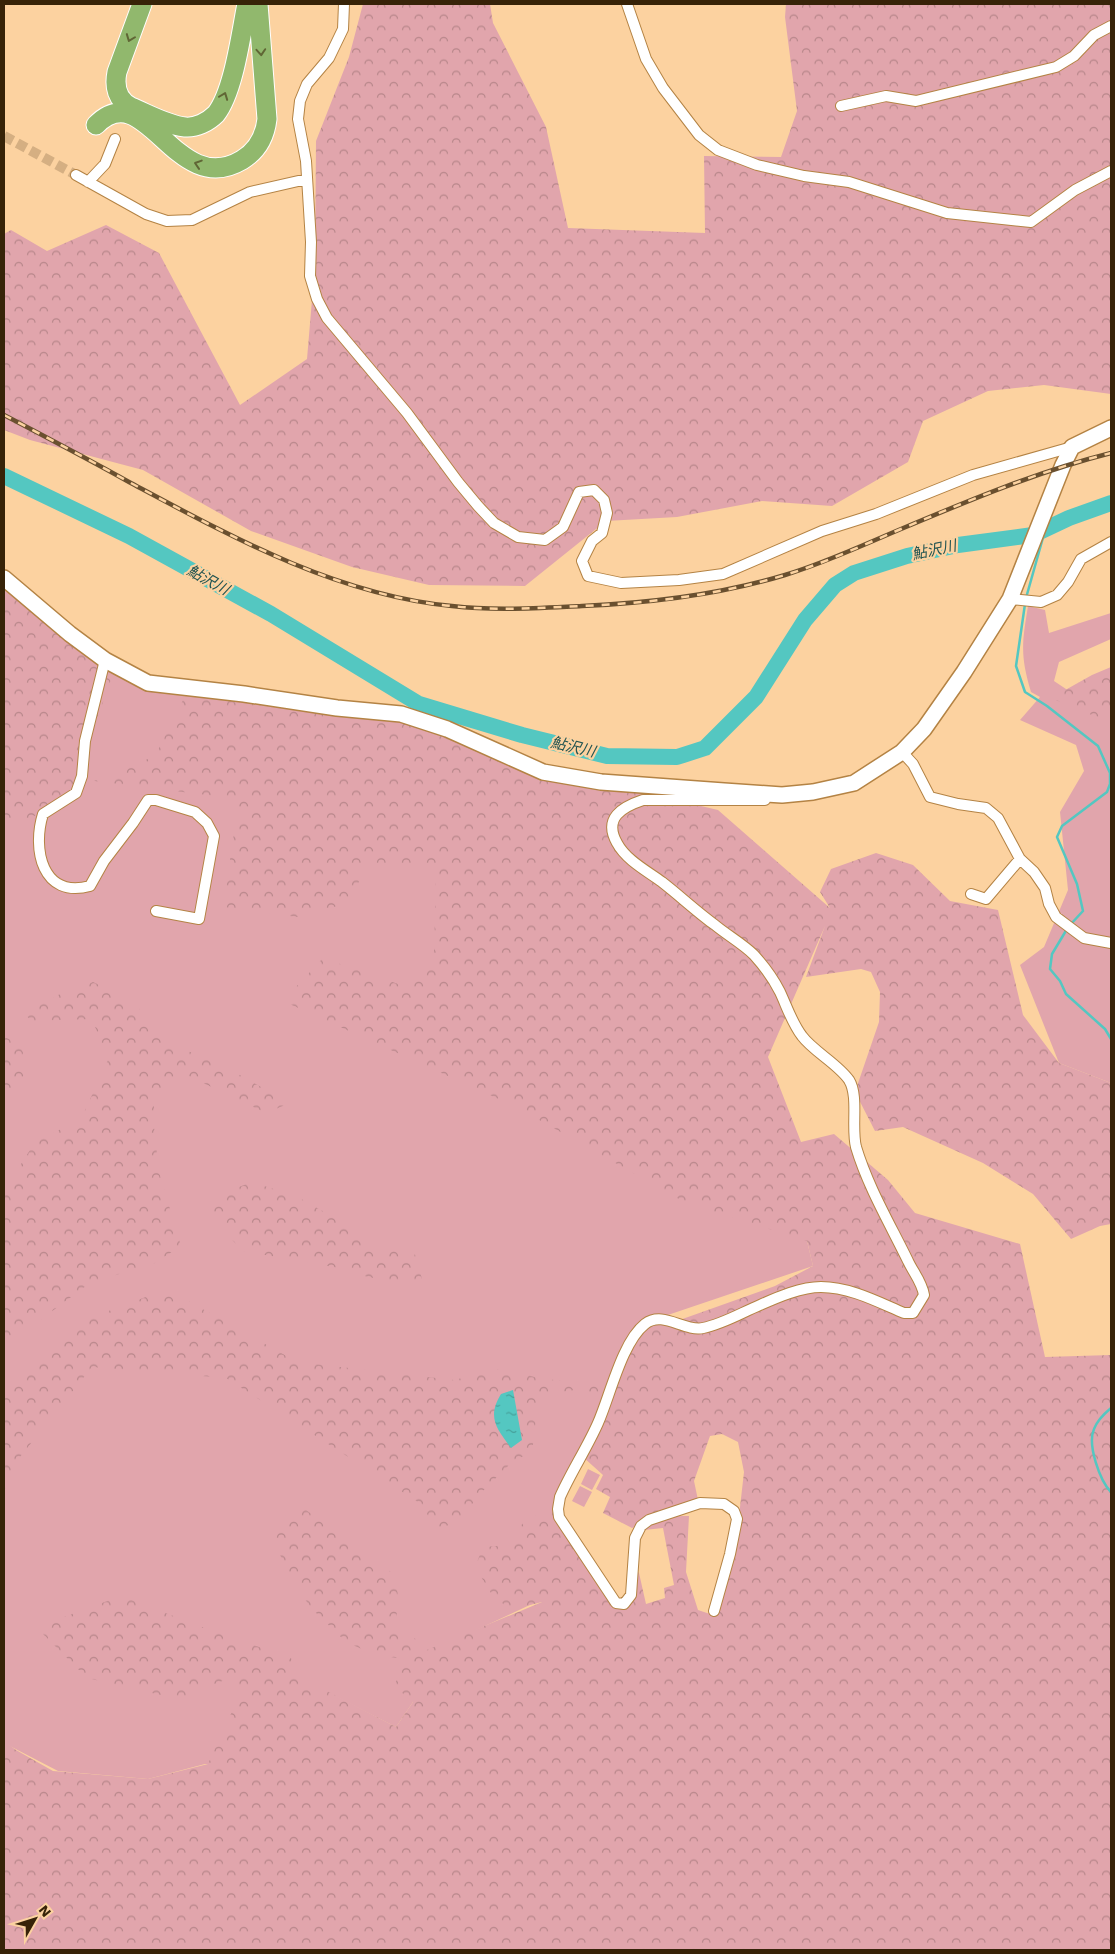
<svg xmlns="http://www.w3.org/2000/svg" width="1115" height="1954" font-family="'Work Sans','Noto Sans JP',sans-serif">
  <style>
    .green { fill: #e1a5ac }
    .forest { fill: url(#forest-crowns) }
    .water { fill: url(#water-ripples) }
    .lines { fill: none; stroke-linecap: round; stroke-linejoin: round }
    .stream { stroke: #54c7c1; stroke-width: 2.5 }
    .river { stroke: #54c7c1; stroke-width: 16 }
    .street-tunnel { stroke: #d5af82; stroke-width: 10; stroke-dasharray: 10 5; stroke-linecap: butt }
    .street-casing { stroke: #b48344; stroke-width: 12 }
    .secondary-casing { stroke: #b48344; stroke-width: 18 }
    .highway-casing { stroke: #fff; stroke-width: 21 }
    .street { stroke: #fff; stroke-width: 10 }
    .secondary { stroke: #fff; stroke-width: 15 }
    .highway { stroke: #91b86d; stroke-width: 19 }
    .rail-casing { stroke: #6a502f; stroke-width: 4.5 }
    .rail { stroke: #fcd2a0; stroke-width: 2.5; stroke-dasharray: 8; stroke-linecap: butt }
    .oneway { stroke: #606635 }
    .labels { text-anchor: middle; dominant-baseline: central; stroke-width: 4.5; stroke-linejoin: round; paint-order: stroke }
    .water-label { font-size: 15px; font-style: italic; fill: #225451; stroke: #fcd2a0 }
  </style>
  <defs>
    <pattern id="forest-crowns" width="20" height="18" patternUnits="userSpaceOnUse" patternTransform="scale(1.25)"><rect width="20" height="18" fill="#e1a5ac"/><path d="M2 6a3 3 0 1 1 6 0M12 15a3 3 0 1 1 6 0" fill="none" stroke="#b7868a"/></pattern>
    <pattern id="water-ripples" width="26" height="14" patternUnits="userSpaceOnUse" patternTransform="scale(1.25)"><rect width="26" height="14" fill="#54c7c1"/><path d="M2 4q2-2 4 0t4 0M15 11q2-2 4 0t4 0" fill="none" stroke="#46a19b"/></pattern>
  </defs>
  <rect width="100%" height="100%" fill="#fcd2a0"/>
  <path class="green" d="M4,591L114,671L435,744L807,1241L813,1266L653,1320L570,1478L534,1603L404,1664L413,1702L396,1727L323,1690L232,1765L205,1764L148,1779L58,1771L4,1743Z
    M1028,606L1045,610L1049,633L1111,613V639L1059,662L1054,681L1111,719V1083L1059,1063L1020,965L1044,947L1068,890L1060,812L1084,771L1076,745L1020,720L1040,697L1031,692C1020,655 1022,643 1028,606Z
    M588,1469L600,1475L592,1490L581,1484Z
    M580,1486L592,1492L584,1507L572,1501Z"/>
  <path class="forest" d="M363,4H490L493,23L546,127L568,228L705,233L704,156L781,157L797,111L785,17L786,4H1111V394L1044,385L988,391L923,421L908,462L832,506L762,501L677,517L606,521L525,586L429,585L352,567L251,531L143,470L30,440L4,430V234L11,230L47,251L106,225L159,253L240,405L307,359L315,264L316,141L349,57Z
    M4,590L70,634L114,671L70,795L26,821L4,820Z
    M1111,667V723L1051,698L1092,675Z
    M189,688L416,719L527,765L718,810L830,908L820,892L831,869L876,853L913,865L950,901L998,910L1023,1015L1059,1063L1111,1083V1224L1100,1226L1071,1239L1033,1194L983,1163L903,1127L875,1131L855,1092L879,1022L880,992L871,972L861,969L806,977L825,926L768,1057L801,1142L834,1134L888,1180L915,1213L1020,1244L1045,1357L1111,1355V1950H4V1741L16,1750L53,1771L148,1779L208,1764L240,1694L237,1675L178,1699L87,1678L36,1627L121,1596L223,1635L290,1657L317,1694L323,1689L396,1727L413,1702L394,1686L406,1659L375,1655L346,1642L312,1609L294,1584L270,1534L289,1512L306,1510L395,1575L398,1596L396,1624L426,1647L410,1657L542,1602L510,1610L491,1593L475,1567L483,1547L509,1545L524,1521L553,1508L622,1609L632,1599L635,1569L639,1573L646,1604L665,1598L664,1588L674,1585L663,1528L644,1530C658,1518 671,1516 689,1516L686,1572L698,1610L716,1616L734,1560L744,1472L738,1442L722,1434L710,1436L694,1481L698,1500L632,1528L603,1513L610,1497L596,1489L603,1475L583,1457C602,1410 619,1358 653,1320L674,1322L775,1286L813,1266L807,1241L686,1203L518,1108L283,1001L323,958L404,986L434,955L436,869L368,862L350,901L305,918L223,907L239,799L94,781L155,756Z
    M93,982L133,1001L165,1041L227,1068L290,1103L266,1113L180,1072L154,1094V1127L159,1172L181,1246L155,1263L90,1283L24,1332L4,1337V1191L35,1142L81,1119L108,1060L92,1019L32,1021L24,1014L60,994Z
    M4,1037L21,1043L27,1073L4,1095Z
    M252,1182L296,1196L358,1231L382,1250L414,1251L422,1279L402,1283L368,1277L339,1268L243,1251L208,1215L215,1196Z
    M167,1289L297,1362L454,1380L503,1368L538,1378L603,1386L596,1398L579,1387L571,1391L539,1394L532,1453L514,1460L483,1491L458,1521L434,1531L424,1506L226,1378L92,1367L12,1467L4,1492V1390L90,1318Z"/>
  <path class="water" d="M513,1390L522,1440L511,1448C496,1428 487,1417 501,1394Z"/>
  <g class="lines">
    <path class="stream" d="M1026,598L1044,534
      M1025,604L1016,666L1025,692L1047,706L1098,746L1110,773V784L1107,792L1062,826L1057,837L1077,884L1083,911L1070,925
      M1067,929L1052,954L1050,969L1060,981L1066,994L1105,1029L1111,1039
      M1111,1408C1105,1413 1097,1421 1094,1429C1087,1445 1100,1481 1111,1492"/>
    <path class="river" d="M4,476L129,536L271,614L419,704L522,735L607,756L677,757L705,748L756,697L805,620L835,585L854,573L907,556L958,545L1033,535L1069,518L1111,503"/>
    <path class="street-tunnel" d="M4,136L76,175"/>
    <defs>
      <path id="street" d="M344,4L343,29L329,58L307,84L300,101L298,119L306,161L311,242L310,276L317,299L327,318L407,413L458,482L478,506L494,523L518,537L545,540L563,527L579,492L594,490L604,500L607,513L602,533L592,541L582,561L588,576L621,583L679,580L723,574L822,531L876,514L973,475L1072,447
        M627,4L646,59L663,88L699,135L718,150L757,165L804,176L849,182L947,213L1031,222L1075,190L1111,171
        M841,106L886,96L916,101L1056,67L1074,56L1094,35L1111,26
        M76,175L146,214L167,221L192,220L250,192L307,179
        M88,182L105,164L115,139
        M1010,599L1041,602L1057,595L1068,582L1081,559L1111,542
        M105,660L85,741L82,776L76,793L43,814C32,849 42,899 90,886L104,861L133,823L148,800H156L195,812L207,823L214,836L199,919L156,911
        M902,752L913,764L930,797L958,804L986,808L998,818L1020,859L1034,872L1045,888L1049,904L1056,917L1084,938L1111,943
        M971,894L986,899L1020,859
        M714,1611L730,1554L737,1519L734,1511L724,1504L700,1503L649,1520L641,1526L635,1538L631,1595L624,1604L616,1603L559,1517L558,1509L560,1497C571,1472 587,1448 598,1423C610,1396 622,1342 645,1324C663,1310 684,1332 703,1328C723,1324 741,1313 760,1305C778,1297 801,1287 821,1287C850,1287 878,1302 904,1313H913L924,1295C922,1282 913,1272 908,1261C890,1224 868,1187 856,1147C851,1128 859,1096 849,1080C838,1064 813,1051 802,1036C792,1023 787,1007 780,992C774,980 763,965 754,955C743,944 727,935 715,925C697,912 680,896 662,882C647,871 626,860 617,843C603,818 622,807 643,800H765"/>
      <path id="secondary" d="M4,578L70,634L105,660L148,683L244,694L337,708L401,714L447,729L543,772L601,782L724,791L782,795L813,792L854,783L902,752L924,729L964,672L1010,599L1063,465L1072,447L1111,428"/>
      <path id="highway" d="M142,4L117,72C114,87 117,100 131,107C148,114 167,125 185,127C196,128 208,122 216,114C234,91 241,33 247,4
        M96,125C146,74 175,200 242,160C257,151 265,136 267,119L258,4"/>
    </defs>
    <use href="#street" class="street-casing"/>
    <use href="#secondary" class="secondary-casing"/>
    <use href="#highway" class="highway-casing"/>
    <use href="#street" class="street"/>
    <use href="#secondary" class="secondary"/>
    <use href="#highway" class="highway"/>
    <defs>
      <path id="rail" d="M4,415C46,437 88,459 129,482C230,536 336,595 452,606C495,611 538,608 582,606C651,603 719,595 785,575C825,563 863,545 901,529C970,500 1039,471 1111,453"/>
    </defs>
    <use href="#rail" class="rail-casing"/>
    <use href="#rail" class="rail"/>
  </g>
  <defs><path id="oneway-chevron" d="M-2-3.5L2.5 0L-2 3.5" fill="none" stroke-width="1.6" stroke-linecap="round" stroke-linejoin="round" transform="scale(1.25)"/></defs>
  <g class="oneway">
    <use href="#oneway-chevron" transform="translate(130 38) rotate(111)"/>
    <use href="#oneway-chevron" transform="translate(261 52) rotate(86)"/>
    <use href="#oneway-chevron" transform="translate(224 96) rotate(-69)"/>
    <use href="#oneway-chevron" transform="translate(198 164) rotate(-162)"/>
  </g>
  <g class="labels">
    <g class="water-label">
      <text transform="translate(934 550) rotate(-12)">鮎沢川</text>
      <text transform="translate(208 580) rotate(29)">鮎沢川</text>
      <text transform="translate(573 747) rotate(13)">鮎沢川</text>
    </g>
  </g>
  <rect width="1115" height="1954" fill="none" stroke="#372308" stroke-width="10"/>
  <g transform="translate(35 1919) rotate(51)" stroke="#fcd2a0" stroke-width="4" paint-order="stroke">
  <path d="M0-4L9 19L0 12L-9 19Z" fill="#372308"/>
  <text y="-8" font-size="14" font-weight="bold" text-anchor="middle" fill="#372308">N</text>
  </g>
</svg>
